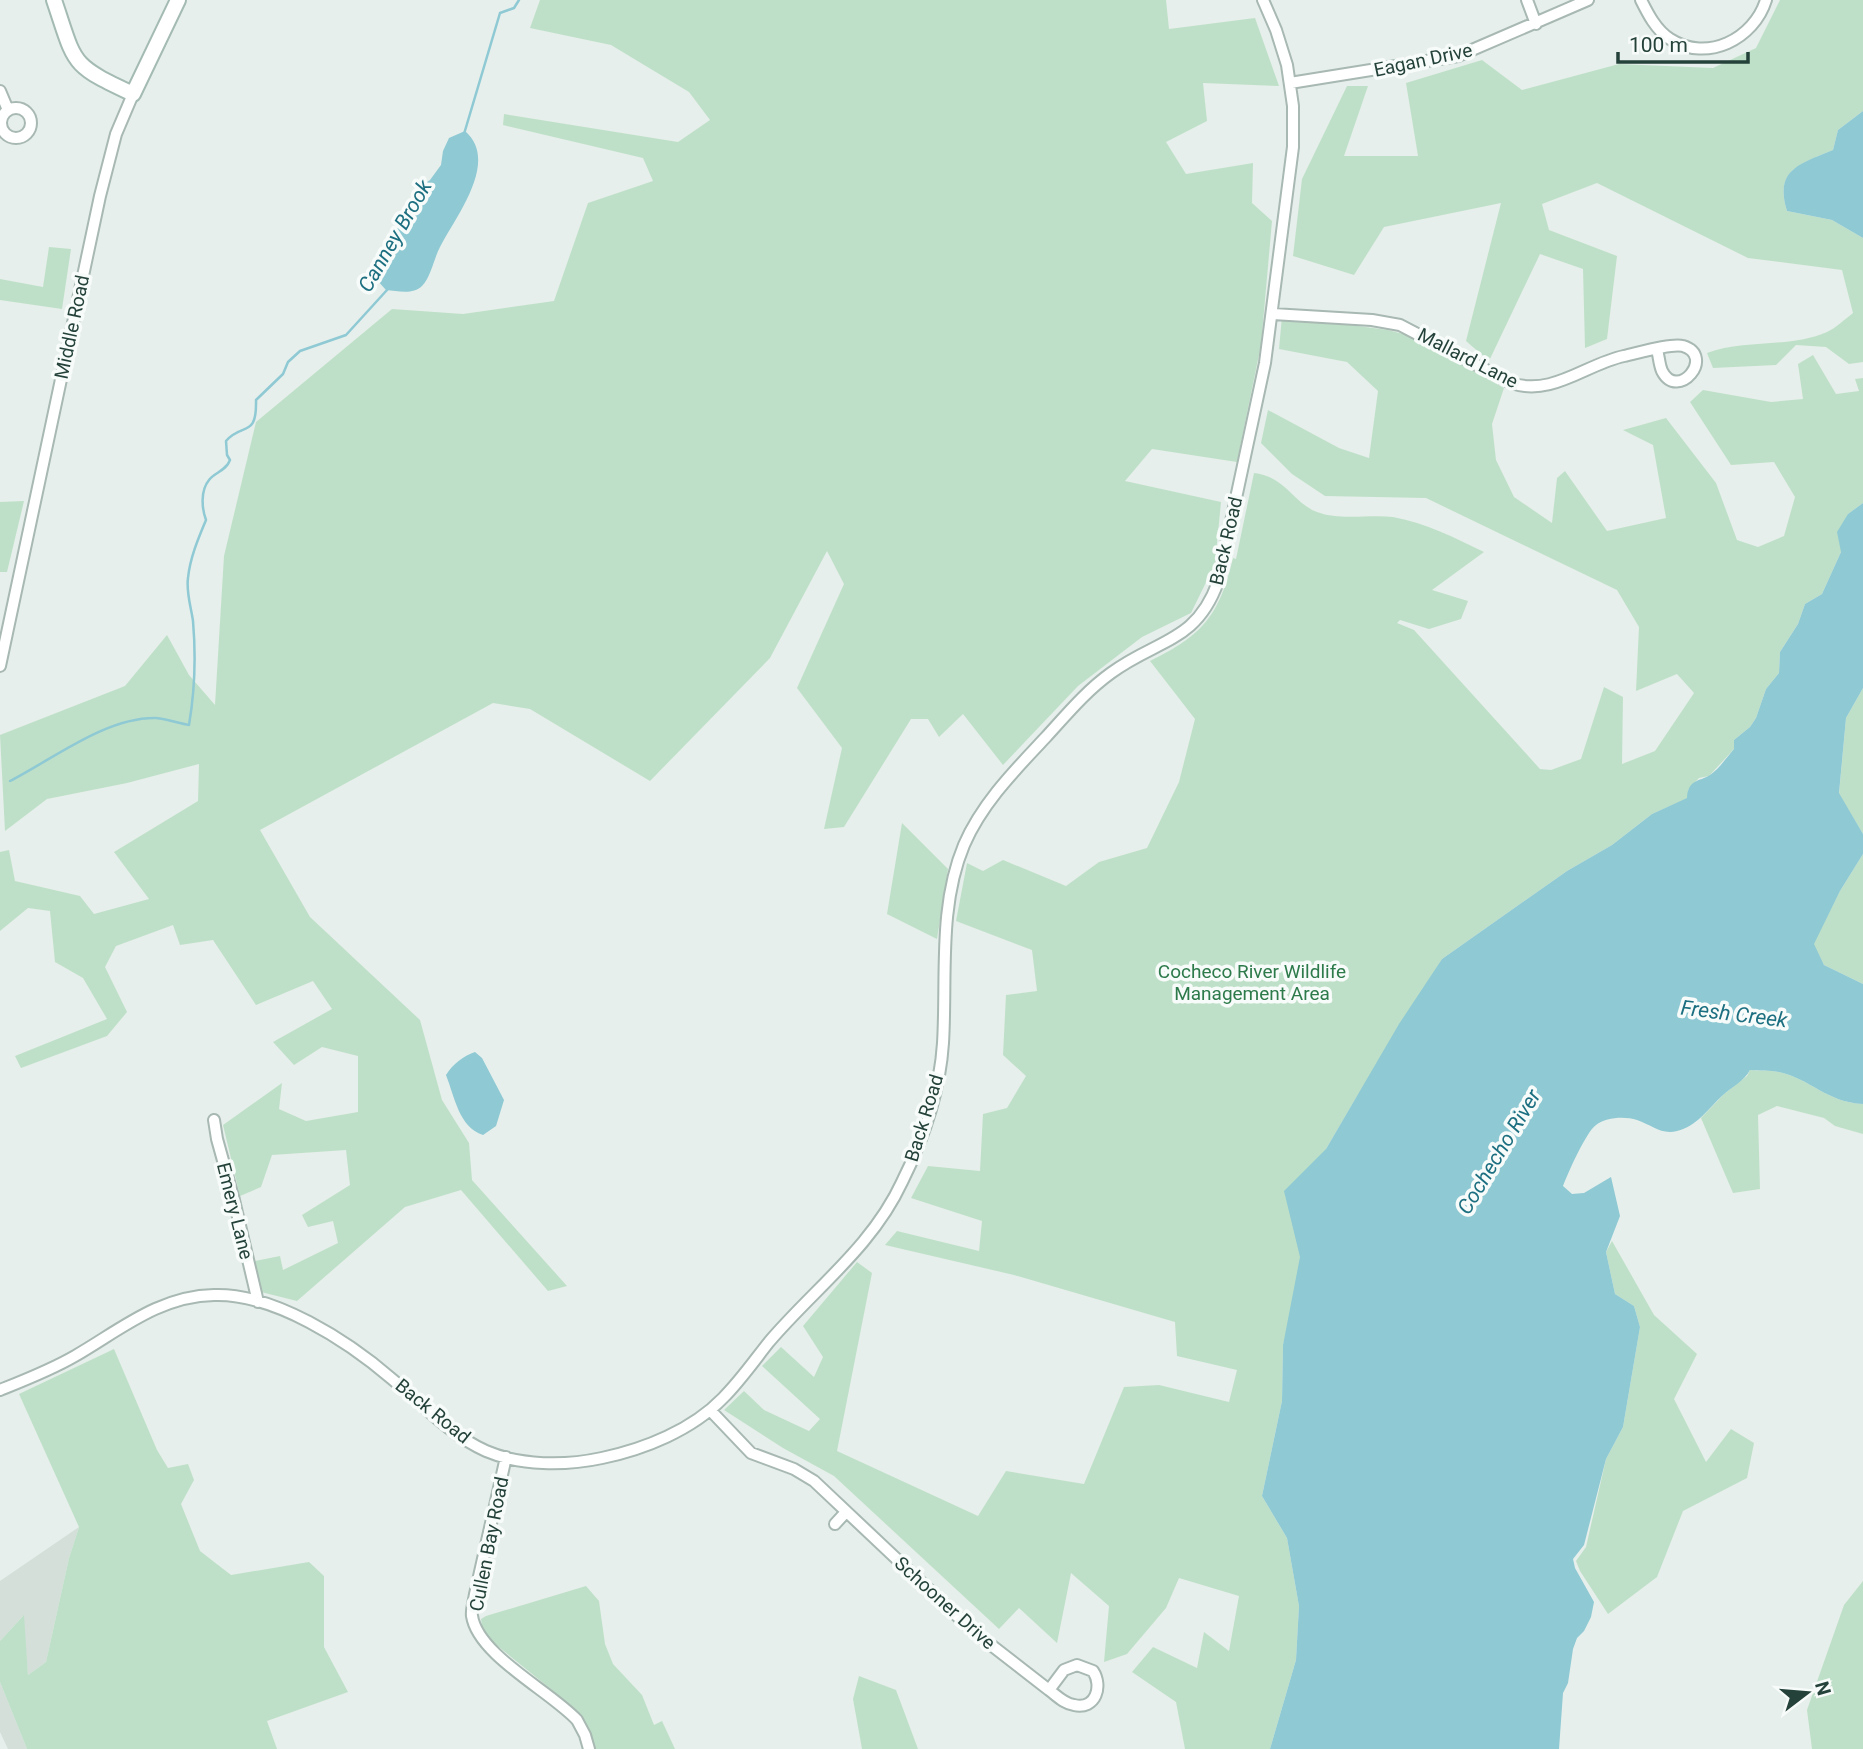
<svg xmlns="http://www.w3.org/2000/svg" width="1863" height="1749" font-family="Roboto,sans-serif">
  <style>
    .built { fill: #d4dfda }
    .green { fill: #bfe0c8 }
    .water { fill: #8ec9d4 }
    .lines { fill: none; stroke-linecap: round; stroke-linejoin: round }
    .stream { stroke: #8ec9d4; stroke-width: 2.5 }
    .street-casing { stroke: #a8b8b2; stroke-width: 14 }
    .secondary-casing { stroke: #a4bbb3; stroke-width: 18 }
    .street { stroke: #fff; stroke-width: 10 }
    .secondary { stroke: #fff; stroke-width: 14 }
    .labels { text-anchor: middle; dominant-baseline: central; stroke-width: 7; stroke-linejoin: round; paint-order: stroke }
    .street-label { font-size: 19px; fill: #24423a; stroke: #f7fbf9 }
    .park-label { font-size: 19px; fill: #2d7a4b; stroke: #f7fbf9 }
    .water-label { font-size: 21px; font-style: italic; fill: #1c6f80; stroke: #f7fbf9 }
  </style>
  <rect width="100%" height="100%" fill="#e6efeb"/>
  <path class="built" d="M79,1527L69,1558L46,1662L28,1675L23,1616L0,1641V1581Z
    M0,1682L27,1749H8L0,1732Z"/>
  <path class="green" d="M540,0H1166L1169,29L1255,18L1279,86L1203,83L1207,121L1166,142L1186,174L1253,163L1252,203L1272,221L1261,345L1237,462L1152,449L1125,481L1221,502L1215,564L1191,613L1142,637L1078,686L1003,765L963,714L939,737L928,719H911L844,827L824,829L842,748L797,688L844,584L827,551L770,658L650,781L530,709L493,703L260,830L310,917L420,1020L442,1100L469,1143L472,1180L567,1286L548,1291L461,1190L405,1207L297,1301L261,1292L255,1261L280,1256L283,1270L338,1243L333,1221L308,1227L302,1215L350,1185L346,1150L272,1155L261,1187L240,1196L223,1125L282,1083L279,1109L306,1121L358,1112V1056L322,1047L294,1065L273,1042L332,1009L313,981L256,1005L213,940L180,945L173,925L116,946L105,967L127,1012L107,1036L21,1068L15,1056L107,1019L83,978L55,962L50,911L28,908L0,931V852L9,850L15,881L80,896L94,914L149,899L114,852L198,801L199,764L127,783L47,799L5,831L0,735L125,686L167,635L189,675L215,705L224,556L256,422L392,309L463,314L554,301L588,203L653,181L643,158L503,125L504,114L678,142L710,120L689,92L611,45L530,28Z
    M1780,0H1863V111L1838,130L1833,150C1800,164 1774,170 1787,211L1832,220L1863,238V362L1849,364L1826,347L1796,345L1776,365L1713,368L1707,353C1744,339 1792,348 1827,332C1836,328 1845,319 1853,313L1842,270L1748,258L1597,183L1542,204L1549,230L1617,256L1607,339L1585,348L1583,269L1540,254L1489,361L1466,341L1501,203L1384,227L1354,275L1293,256L1302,179L1347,86H1368L1344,156H1418L1406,83L1482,60L1522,90L1619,64L1713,68L1756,48Z
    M49,247L71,249L62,309L0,300V279L43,287Z
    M1282,316L1388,330L1414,337L1504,388L1492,424L1496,460L1514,497L1552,523L1557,478L1565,471L1607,531L1666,518L1653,445L1623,430L1666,418L1716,483L1737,540L1758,547L1784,536L1795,497L1774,462L1731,465L1690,402L1703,390L1771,402L1803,399L1798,364L1813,355L1836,394L1859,391L1855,379L1863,378V503L1848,514L1841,552L1822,594L1805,604L1798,624L1780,652L1779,673L1766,689L1756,718L1750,727L1734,740V749L1709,776L1699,778L1688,790V798L1652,814L1612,845L1567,871L1442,959L1353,1103L1326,1149L1303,1265L1283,1345L1282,1401L1262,1496L1287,1538L1299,1606L1296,1660L1270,1749H1185L1176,1702L1132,1672L1153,1647L1197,1668L1204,1632L1229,1651L1239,1596L1179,1578L1166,1608L1127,1654L1104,1662L1109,1606L1071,1573L1057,1643L1019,1608L999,1629L834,1476L783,1448L724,1410L744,1391L764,1410L809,1431L820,1419L762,1366L781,1347L814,1377L823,1357L803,1326L857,1262L872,1273L837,1451L978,1516L1006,1471L1084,1484L1124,1387L1159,1385L1229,1402L1237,1370L1177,1356L1175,1322L1014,1275L885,1245L897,1231L979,1251L982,1221L911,1198L928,1166L980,1171L983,1114L1007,1108L1026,1076L1003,1055L1006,995L1037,991L1032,950L956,921L967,863L983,871L1003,860L1066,886L1099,862L1147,848L1179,782L1195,719L1150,661C1203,635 1219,616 1233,558L1236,559L1254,473C1285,476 1294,504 1317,512C1341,521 1369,514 1393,517C1426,523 1455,538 1484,552L1432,590L1468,601L1461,619L1429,629L1400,620L1397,623L1414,630L1540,769L1551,770L1581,759L1604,687L1623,697L1622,764L1655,751L1694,693L1677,674L1636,691L1639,627L1617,590L1426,498L1325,496L1292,474L1261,443L1268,410L1339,448L1369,458L1378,391L1347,362L1279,349Z
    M24,501L7,572H0V502Z
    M1863,688V834L1839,794L1846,718Z
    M902,823L948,869L937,939L887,914Z
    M1863,854V984L1824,965L1813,944L1840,891Z
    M1750,1070C1759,1071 1770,1070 1779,1072C1811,1079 1826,1102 1863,1104V1134L1835,1126L1824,1118L1777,1106L1758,1115L1760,1189L1733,1193L1701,1118L1724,1094L1747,1076Z
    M1612,1241L1654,1315L1697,1354L1674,1399L1706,1462L1731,1429L1754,1443L1747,1478L1683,1511L1657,1577L1608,1614L1580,1571L1576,1561L1586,1547L1606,1459L1623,1427L1640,1327L1634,1306L1615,1294L1606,1252Z
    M114,1349L157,1450L168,1468L188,1464L194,1480L181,1504L200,1551L231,1575L309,1562L324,1576V1647L348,1692L267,1721L277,1749H27L0,1682V1641L24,1615L28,1675L46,1662L69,1558L79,1527L19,1394Z
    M1863,1581V1749H1812L1807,1710L1844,1605Z
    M586,1586L599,1601L605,1644L613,1664L642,1695L654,1725L662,1721L675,1749H593L586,1726L573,1707L489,1639L483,1631L481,1619L486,1616Z
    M859,1676L896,1690L918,1749H862L853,1699Z"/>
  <path class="water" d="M1863,111V238L1832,220L1787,211C1774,169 1800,164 1833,150L1838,130Z
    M465,131C500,161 456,216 440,247C434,258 431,277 422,286C413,295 398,291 386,290L377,280L374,271L376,259L413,206L418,188L430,180L441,165L443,151L449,138Z
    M1863,503V688L1846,718L1839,793L1863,834V854L1840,891L1814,944L1824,965L1863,984V1104C1826,1102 1811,1079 1779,1072C1770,1070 1759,1071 1750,1070C1744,1081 1732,1087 1723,1095C1709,1108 1696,1127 1677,1131C1661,1135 1652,1125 1637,1120C1625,1116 1606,1117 1596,1125C1586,1132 1568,1173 1563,1186L1572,1194L1584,1193L1611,1177L1620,1216L1606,1252L1615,1294L1634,1306L1640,1327L1623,1427L1606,1459L1584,1545L1573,1559L1575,1568L1594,1602L1591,1617L1584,1631L1577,1638L1573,1649L1568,1683L1563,1693L1559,1749H1270L1296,1660L1299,1606L1287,1538L1262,1496L1282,1401L1283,1345L1300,1257L1284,1191L1326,1149L1399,1024L1442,959L1567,871L1612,845L1652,814L1687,798C1688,779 1699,782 1710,775C1719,769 1727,757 1734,749V740L1750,727L1756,718L1766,689L1779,673L1780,652L1798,624L1805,604L1822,594L1841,552L1837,532L1848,514Z
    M475,1052L482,1058L504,1100L496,1126L483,1135C459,1127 455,1098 446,1075C453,1064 463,1056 475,1052Z"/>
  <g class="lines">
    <path class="stream" d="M464,134L500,13L514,8L519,0
      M10,781C53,759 106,717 156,718C167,719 178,723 189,725C195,690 196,656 193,621C191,607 186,592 188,578C190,558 198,539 206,520C202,509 200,491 209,480C215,472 226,471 230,460L227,455L226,441C242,422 257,439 256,400L283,374L288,362L300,351L346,335L387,290"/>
    <defs>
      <path id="street" d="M1527,0L1536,24
        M1641,0C1648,14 1656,30 1670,39C1707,63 1754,39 1766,0
        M1290,83L1458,56L1588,0
        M0,91L8,110
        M1 123a15 15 0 1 1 30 0a15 15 0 1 1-30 0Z
        M1273,314L1372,320L1400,325L1511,383C1552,397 1586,364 1624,356C1638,353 1671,343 1683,346C1716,356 1678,402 1662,371C1659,364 1659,356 1657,350
        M0,666L100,196L116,134L133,94
        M214,1120L217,1139L234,1200L258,1302
        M0,1390C25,1380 51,1370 75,1356C120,1330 159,1296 214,1295C274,1293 348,1341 392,1379C422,1404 450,1435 486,1451C521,1466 565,1466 602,1458C645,1449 692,1430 723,1398C740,1381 754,1361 769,1342C814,1289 872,1247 902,1182C923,1140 940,1090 943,1043C947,977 938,907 964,845C982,803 1016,769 1046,737C1067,714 1086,691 1111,673C1157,639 1196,643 1218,582L1265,363L1293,147V106L1287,65L1276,30L1263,0
        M710,1410L751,1453L794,1469L814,1481L973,1631L1049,1690
        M506,1457L475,1594C474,1601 471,1610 472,1616C478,1655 550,1691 577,1720L585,1735L589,1749
        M835,1524L846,1512
        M1077,1665L1093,1671C1103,1686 1096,1710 1074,1705C1064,1704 1056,1695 1049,1690L1064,1670Z"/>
      <path id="secondary" d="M54,0C76,65 69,64 133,94L178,0"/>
    </defs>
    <use href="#street" class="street-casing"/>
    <use href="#secondary" class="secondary-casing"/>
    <use href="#street" class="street"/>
    <use href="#secondary" class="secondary"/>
  </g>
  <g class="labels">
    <g class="street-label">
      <text transform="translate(1423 60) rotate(-12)">Eagan Drive</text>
      <text transform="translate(72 327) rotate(-78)">Middle Road</text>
      <text transform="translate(1468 358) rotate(27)">Mallard Lane</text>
      <text transform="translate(1226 541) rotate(-77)">Back Road</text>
      <text transform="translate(924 1118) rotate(-73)">Back Road</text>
      <text transform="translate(235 1211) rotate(76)">Emery Lane</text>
      <text transform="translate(433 1411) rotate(39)">Back Road</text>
      <text transform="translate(489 1544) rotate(-79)">Cullen Bay Road</text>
      <text transform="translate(945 1603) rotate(42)">Schooner Drive</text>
    </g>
    <g class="park-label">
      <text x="1252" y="971">Cocheco River Wildlife<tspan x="1252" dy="22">Management Area</tspan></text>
    </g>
    <g class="water-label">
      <text transform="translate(395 236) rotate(-60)">Canney Brook</text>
      <text transform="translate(1734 1014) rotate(7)">Fresh Creek</text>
      <text transform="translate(1499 1152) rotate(-59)">Cochecho River</text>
    </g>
  </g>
  <g transform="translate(1807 1693) rotate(74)" stroke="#f7fbf9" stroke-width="5" paint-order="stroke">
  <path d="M0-5L12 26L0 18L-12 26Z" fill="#24423a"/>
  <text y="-10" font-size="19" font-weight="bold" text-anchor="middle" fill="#24423a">N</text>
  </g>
  <path d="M1618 52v10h130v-10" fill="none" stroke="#24423a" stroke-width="3.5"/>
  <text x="1629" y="52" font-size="21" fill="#24423a" stroke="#f7fbf9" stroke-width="5" paint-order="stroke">100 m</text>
</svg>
